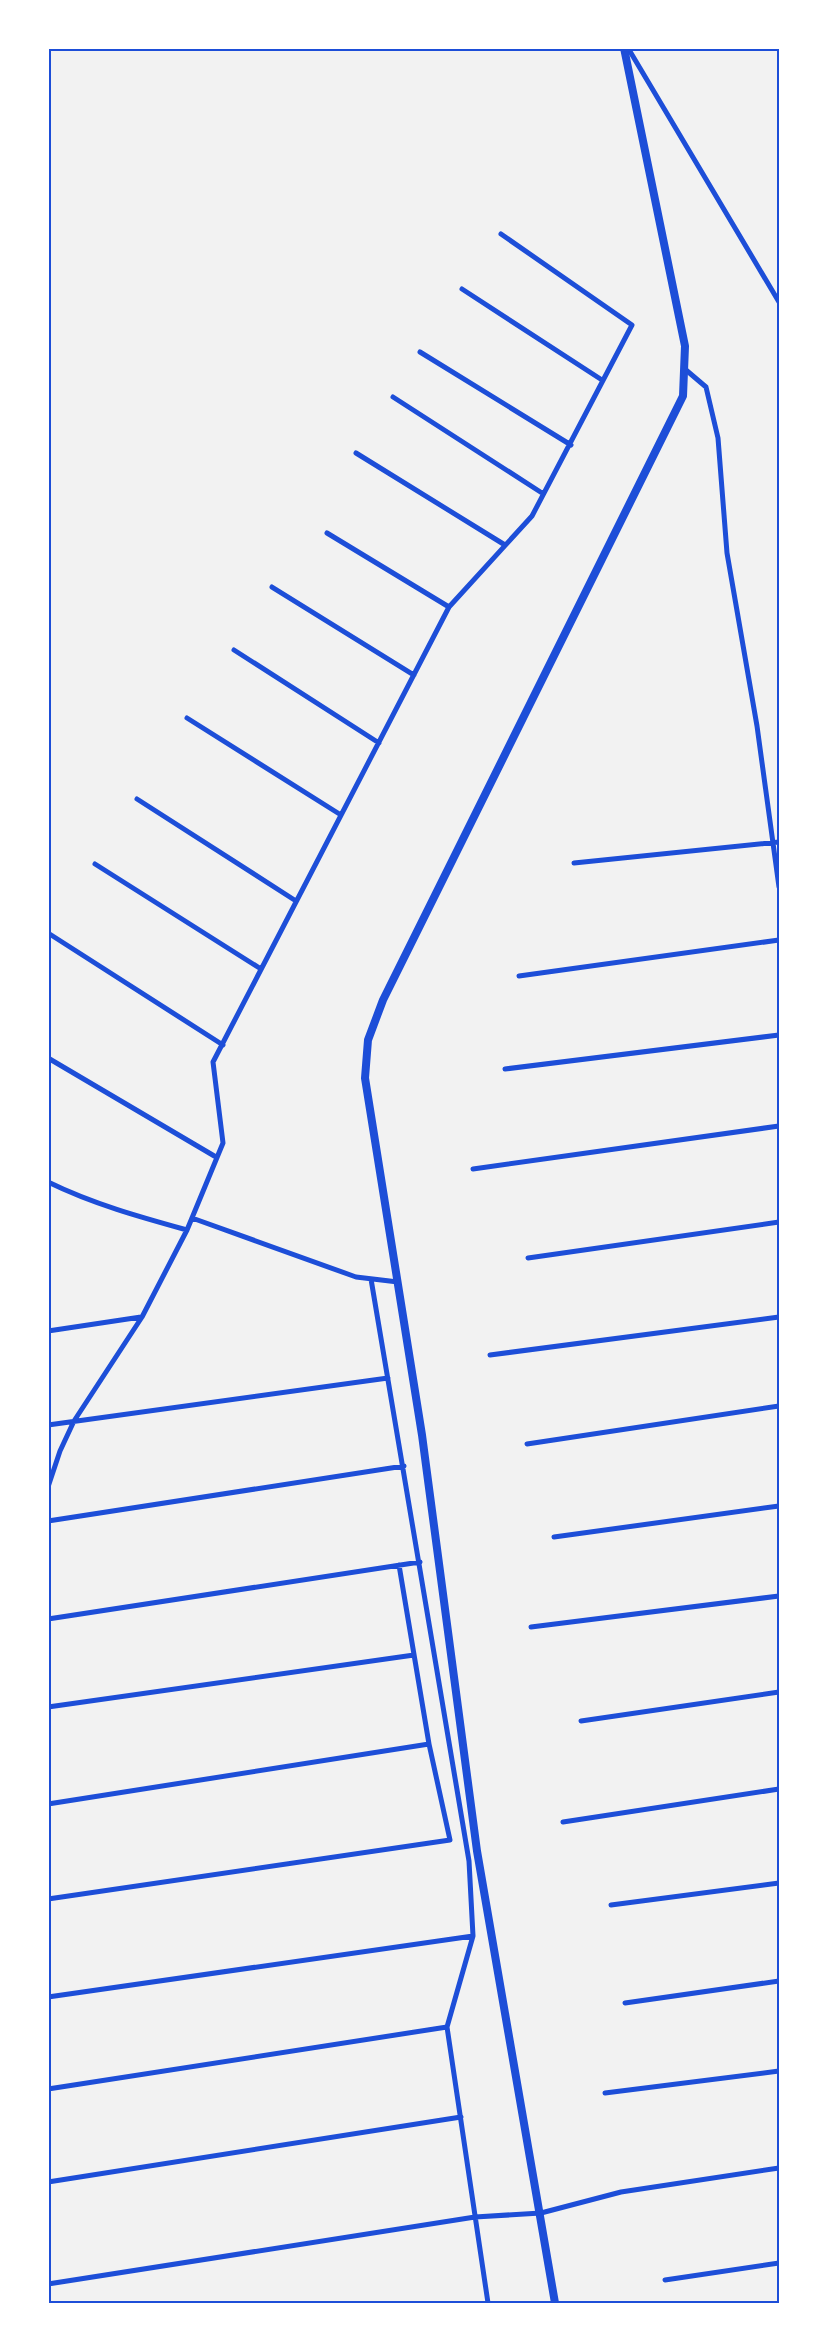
<svg xmlns="http://www.w3.org/2000/svg" width="827" height="2351" font-family="'PT Sans',sans-serif">
  <style>
    .lines { fill: none; stroke-linecap: round; stroke-linejoin: round }
    .minor { stroke: #1d4ed8; stroke-width: 5 }
    .trunk { stroke: #1d4ed8; stroke-width: 8 }
    .neatline { fill: none; stroke: #1d4ed8; stroke-width: 2 }
  </style>
  <rect width="100%" height="100%" fill="#f2f2f2"/>
  <g class="lines">
    <path class="minor" d="M628,48L779,302
      M462,289L602,380
      M420,352L571,445
      M686,370L706,387L718,438L727,553L757,726L779,887
      M393,397L542,493
      M356,453L505,545
      M327,533L449,607
      M272,587L414,675
      M234,650L379,743
      M187,718L341,815
      M137,799L296,901
      M574,863L779,842
      M95,864L261,969
      M48,933L223,1045
      M519,976L779,940
      M48,1058L216,1157
      M505,1069L779,1035
      M473,1169L779,1126
      M48,1182C93,1204 140,1217 187,1230
      M192,1218L356,1277L398,1282
      M528,1258L779,1222
      M371,1279L469,1861L473,1936L447,2027L488,2303
      M48,1331L141,1317
      M490,1355L779,1317
      M48,1425L388,1378
      M527,1444L779,1406
      M48,1487L60,1451L74,1421L142,1317L187,1230L223,1143L213,1062L449,607L532,516L632,325L501,234
      M48,1521L404,1466
      M554,1537L779,1506
      M48,1619L420,1562
      M531,1627L779,1596
      M48,1707L414,1655
      M581,1721L779,1692
      M48,1804L429,1744
      M563,1822L779,1789
      M48,1899L450,1840L429,1744L399,1565
      M611,1905L779,1883
      M48,1997L473,1936
      M625,2003L779,1981
      M48,2089L447,2027
      M605,2093L779,2071
      M48,2182L461,2117
      M665,2280L779,2263
      M48,2284L475,2217L541,2213L621,2192L779,2168"/>
    <path class="trunk" d="M555,2303L477,1851L422,1435L365,1078L368,1040L383,1000L683,396L685,346L624,48"/>
  </g>
  <rect width="827" height="2351" fill="none" stroke="#ffffff" stroke-width="99"/>
  <rect x="50" y="50" width="728" height="2252" class="neatline"/>
</svg>
